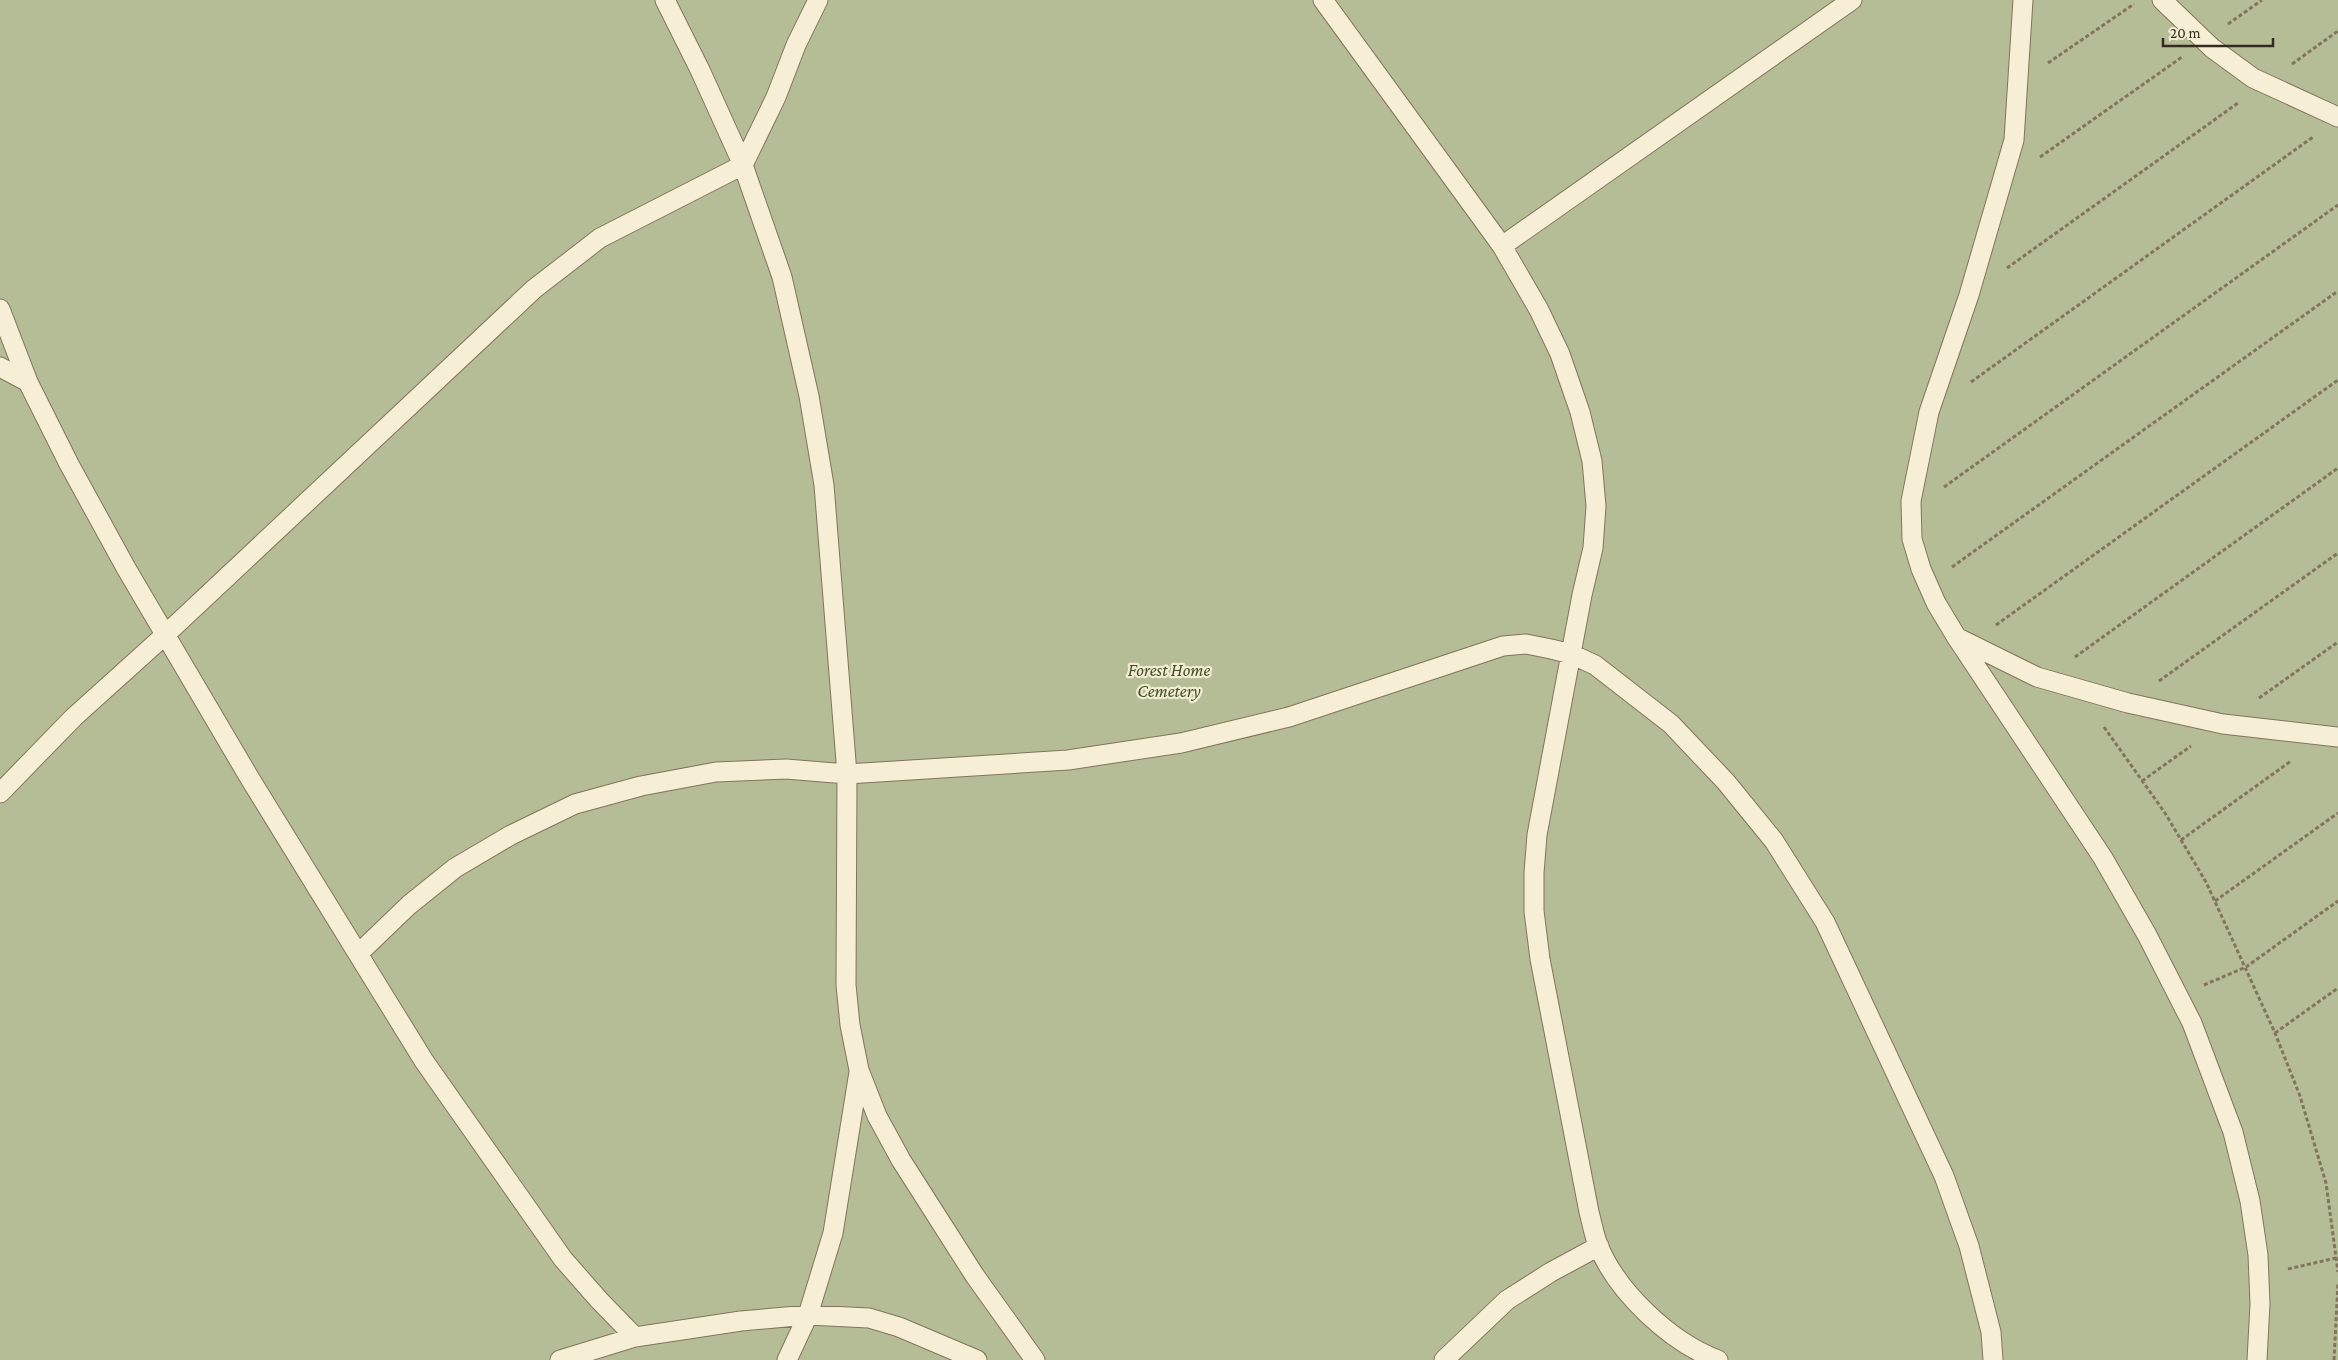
<svg xmlns="http://www.w3.org/2000/svg" width="2338" height="1360" font-family="'Crimson Pro',serif">
  <style>
    .cemetery { fill: #b5bd97 }
    .lines { fill: none; stroke-linecap: round; stroke-linejoin: round }
    .lane-casing { stroke: #83745c; stroke-width: 21 }
    .path { stroke: #83745c; stroke-width: 3; stroke-dasharray: 4 2.5; stroke-linecap: butt }
    .lane { stroke: #f6efd6; stroke-width: 19 }
    .labels { text-anchor: middle; dominant-baseline: central; stroke-width: 4.5; stroke-linejoin: round; paint-order: stroke }
    .park-label { font-size: 18px; font-style: italic; fill: #414f27; stroke: #f2ecd2 }
  </style>
  <rect width="100%" height="100%" fill="#eae2c3"/>
  <path class="cemetery" d="M0,0H2338V1360H0Z"/>
  <g class="lines">
    <defs>
      <path id="lane" d="M665,0L700,70L743,165L782,277L809,396L824,485L847,774L846,985L850,1025L859,1070L877,1116L901,1160L975,1276L1035,1360
        M1323,0L1502,246L1539,310L1560,354L1580,412L1592,461L1596,506L1593,548L1582,595L1537,835L1534,873V911L1540,959L1589,1212C1592,1223 1594,1235 1598,1245C1617,1292 1670,1342 1718,1360
        M2023,0L2014,140L1969,295L1929,412L1911,501L1912,539L1921,569L1936,603L1957,638L2103,858L2147,935L2192,1023L2233,1132L2250,1201L2258,1255L2260,1304L2257,1360
        M2162,0L2212,48L2253,78L2338,117
        M1502,246L1852,0
        M0,309L28,382L69,464L126,568L249,777L358,954L424,1061L563,1259L599,1300L635,1337
        M0,367L28,382
        M1958,638L2037,677L2128,703L2223,724L2338,737
        M0,793L74,717L165,635L534,289L600,238L743,165L776,97L796,45L818,0
        M358,954L409,905L455,868L511,835L575,804L641,786L716,772L786,769L847,774L1068,760L1181,743L1289,717L1503,646L1526,644L1551,649L1571,654L1595,665L1671,724L1726,782L1774,841L1825,922L1944,1176L1969,1246L1991,1332L1993,1360
        M560,1360L635,1337L741,1321L808,1315L869,1318L899,1327L977,1360
        M787,1360L808,1315L833,1233L859,1072
        M1444,1360L1507,1300L1551,1272L1599,1246"/>
    </defs>
    <use href="#lane" class="lane-casing"/>
    <path class="path" d="M2228,24L2262,0
      M2048,63L2134,4
      M2292,64L2338,31
      M2040,157L2182,57
      M2007,268L2238,103
      M1971,382L2313,137
      M1944,487L2338,205
      M1952,567L2338,291
      M1996,625L2338,380
      M2075,657L2338,468
      M2159,681L2338,553
      M2259,698L2338,642
      M2104,727L2165,813L2206,882L2275,1033L2300,1096L2326,1183L2338,1272
      M2142,781L2191,746
      M2181,840L2291,761
      M2215,901L2338,813
      M2204,985L2246,967L2338,901
      M2275,1033L2338,988
      M2288,1269L2336,1258
      M2334,1360L2338,1283"/>
    <use href="#lane" class="lane"/>
  </g>
  <g class="labels">
    <g class="park-label">
      <text x="1169" y="670">Forest Home<tspan x="1169" dy="21">Cemetery</tspan></text>
    </g>
  </g>
  <path d="M2163 38v8h110v-8" fill="none" stroke="#342b1e" stroke-width="2.5"/>
  <text x="2170" y="38" font-size="15" fill="#342b1e" stroke="#f2ecd2" stroke-width="4" paint-order="stroke">20 m</text>
</svg>
